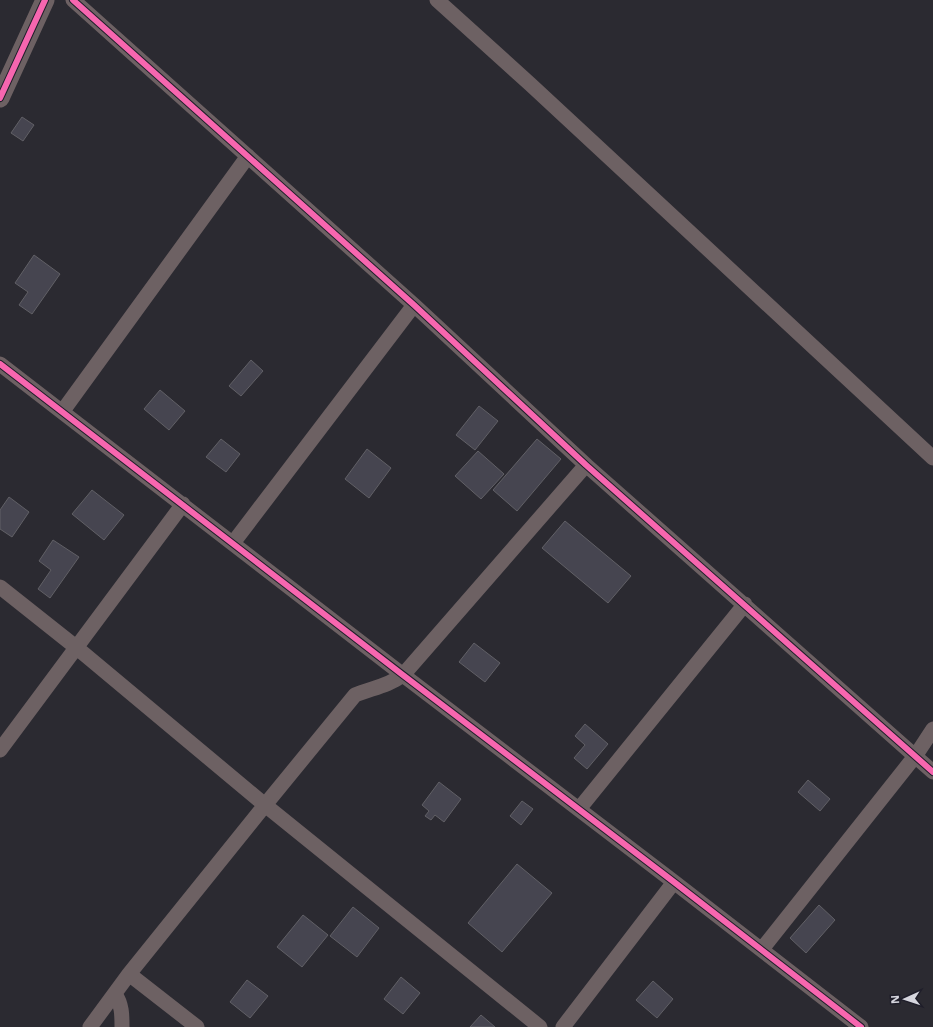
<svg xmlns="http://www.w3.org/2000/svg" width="933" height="1027" font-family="'Open Sans',sans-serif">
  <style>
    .building { fill: #464550; stroke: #616066 }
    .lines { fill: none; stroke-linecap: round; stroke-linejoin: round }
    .minor { stroke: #6d6163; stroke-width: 15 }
    .tertiary { stroke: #6d6163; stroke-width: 19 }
    .cycleway-casing { stroke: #1f1e2a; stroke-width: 8 }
    .cycleway { stroke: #f766af; stroke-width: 6 }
  </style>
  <rect width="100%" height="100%" fill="#2b2a31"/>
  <path class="building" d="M22,117L34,125L23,141L11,133Z
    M34,255L60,274L32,314L19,305L28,292L15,283Z
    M251,360L263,371L241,396L229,386Z
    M160,390L185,411L169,430L144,409Z
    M479,406L498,421L475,450L456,435Z
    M221,439L240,454L226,472L206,457Z
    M537,439L561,459L517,511L493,490Z
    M367,449L391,468L369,498L345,479Z
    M478,451L504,474L481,499L455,476Z
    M92,490L124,515L104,540L72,514Z
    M9,497L29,512L12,537L0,529V510Z
    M565,521L631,576L608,603L542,548Z
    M53,540L79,557L50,598L38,589L51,570L39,561Z
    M474,643L500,663L485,682L459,662Z
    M585,724L608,744L587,769L574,758L585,745L575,736Z
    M808,780L830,799L820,811L798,792Z
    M439,782L461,799L444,822L435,815L431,820L425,816L429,811L422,805Z
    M522,801L533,809L521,825L510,816Z
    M517,864L552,893L502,952L468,923Z
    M819,905L835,920L806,953L790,938Z
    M353,907L379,928L357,957L330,936Z
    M303,915L328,935L302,967L277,947Z
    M401,977L420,993L403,1014L384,999Z
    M247,980L268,996L250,1018L230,1002Z
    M653,981L673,999L657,1018L636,1000Z
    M481,1015L495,1027H470Z"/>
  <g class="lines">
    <path class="minor" d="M73,0L414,305L586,465L933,772
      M437,0L530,84L933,458
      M0,364L403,675L674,882L861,1027
      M62,412L248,156
      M233,543L414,305
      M0,587L77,648L265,805L540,1027
      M0,750L183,504
      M579,809L745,604
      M762,949L916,755L933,729
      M129,974L197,1027
      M115,994C122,1004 122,1015 122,1027
      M90,1027L129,974L265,805L355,695C372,688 388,686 403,675L586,465
      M563,1027L674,882"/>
    <path class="tertiary" d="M0,98L45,0"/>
    <defs>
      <path id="cycleway" d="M73,0L414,305L586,465L933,772
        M0,98L45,0
        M0,364L403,675L674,882L861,1027"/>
    </defs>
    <use href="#cycleway" class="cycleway-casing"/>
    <use href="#cycleway" class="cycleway"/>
  </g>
  <g transform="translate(905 999) rotate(267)" stroke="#1f1e2a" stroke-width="3" paint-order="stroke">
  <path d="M0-3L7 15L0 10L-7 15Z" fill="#d6d6de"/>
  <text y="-6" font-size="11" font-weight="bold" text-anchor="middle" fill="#d6d6de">N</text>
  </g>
</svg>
